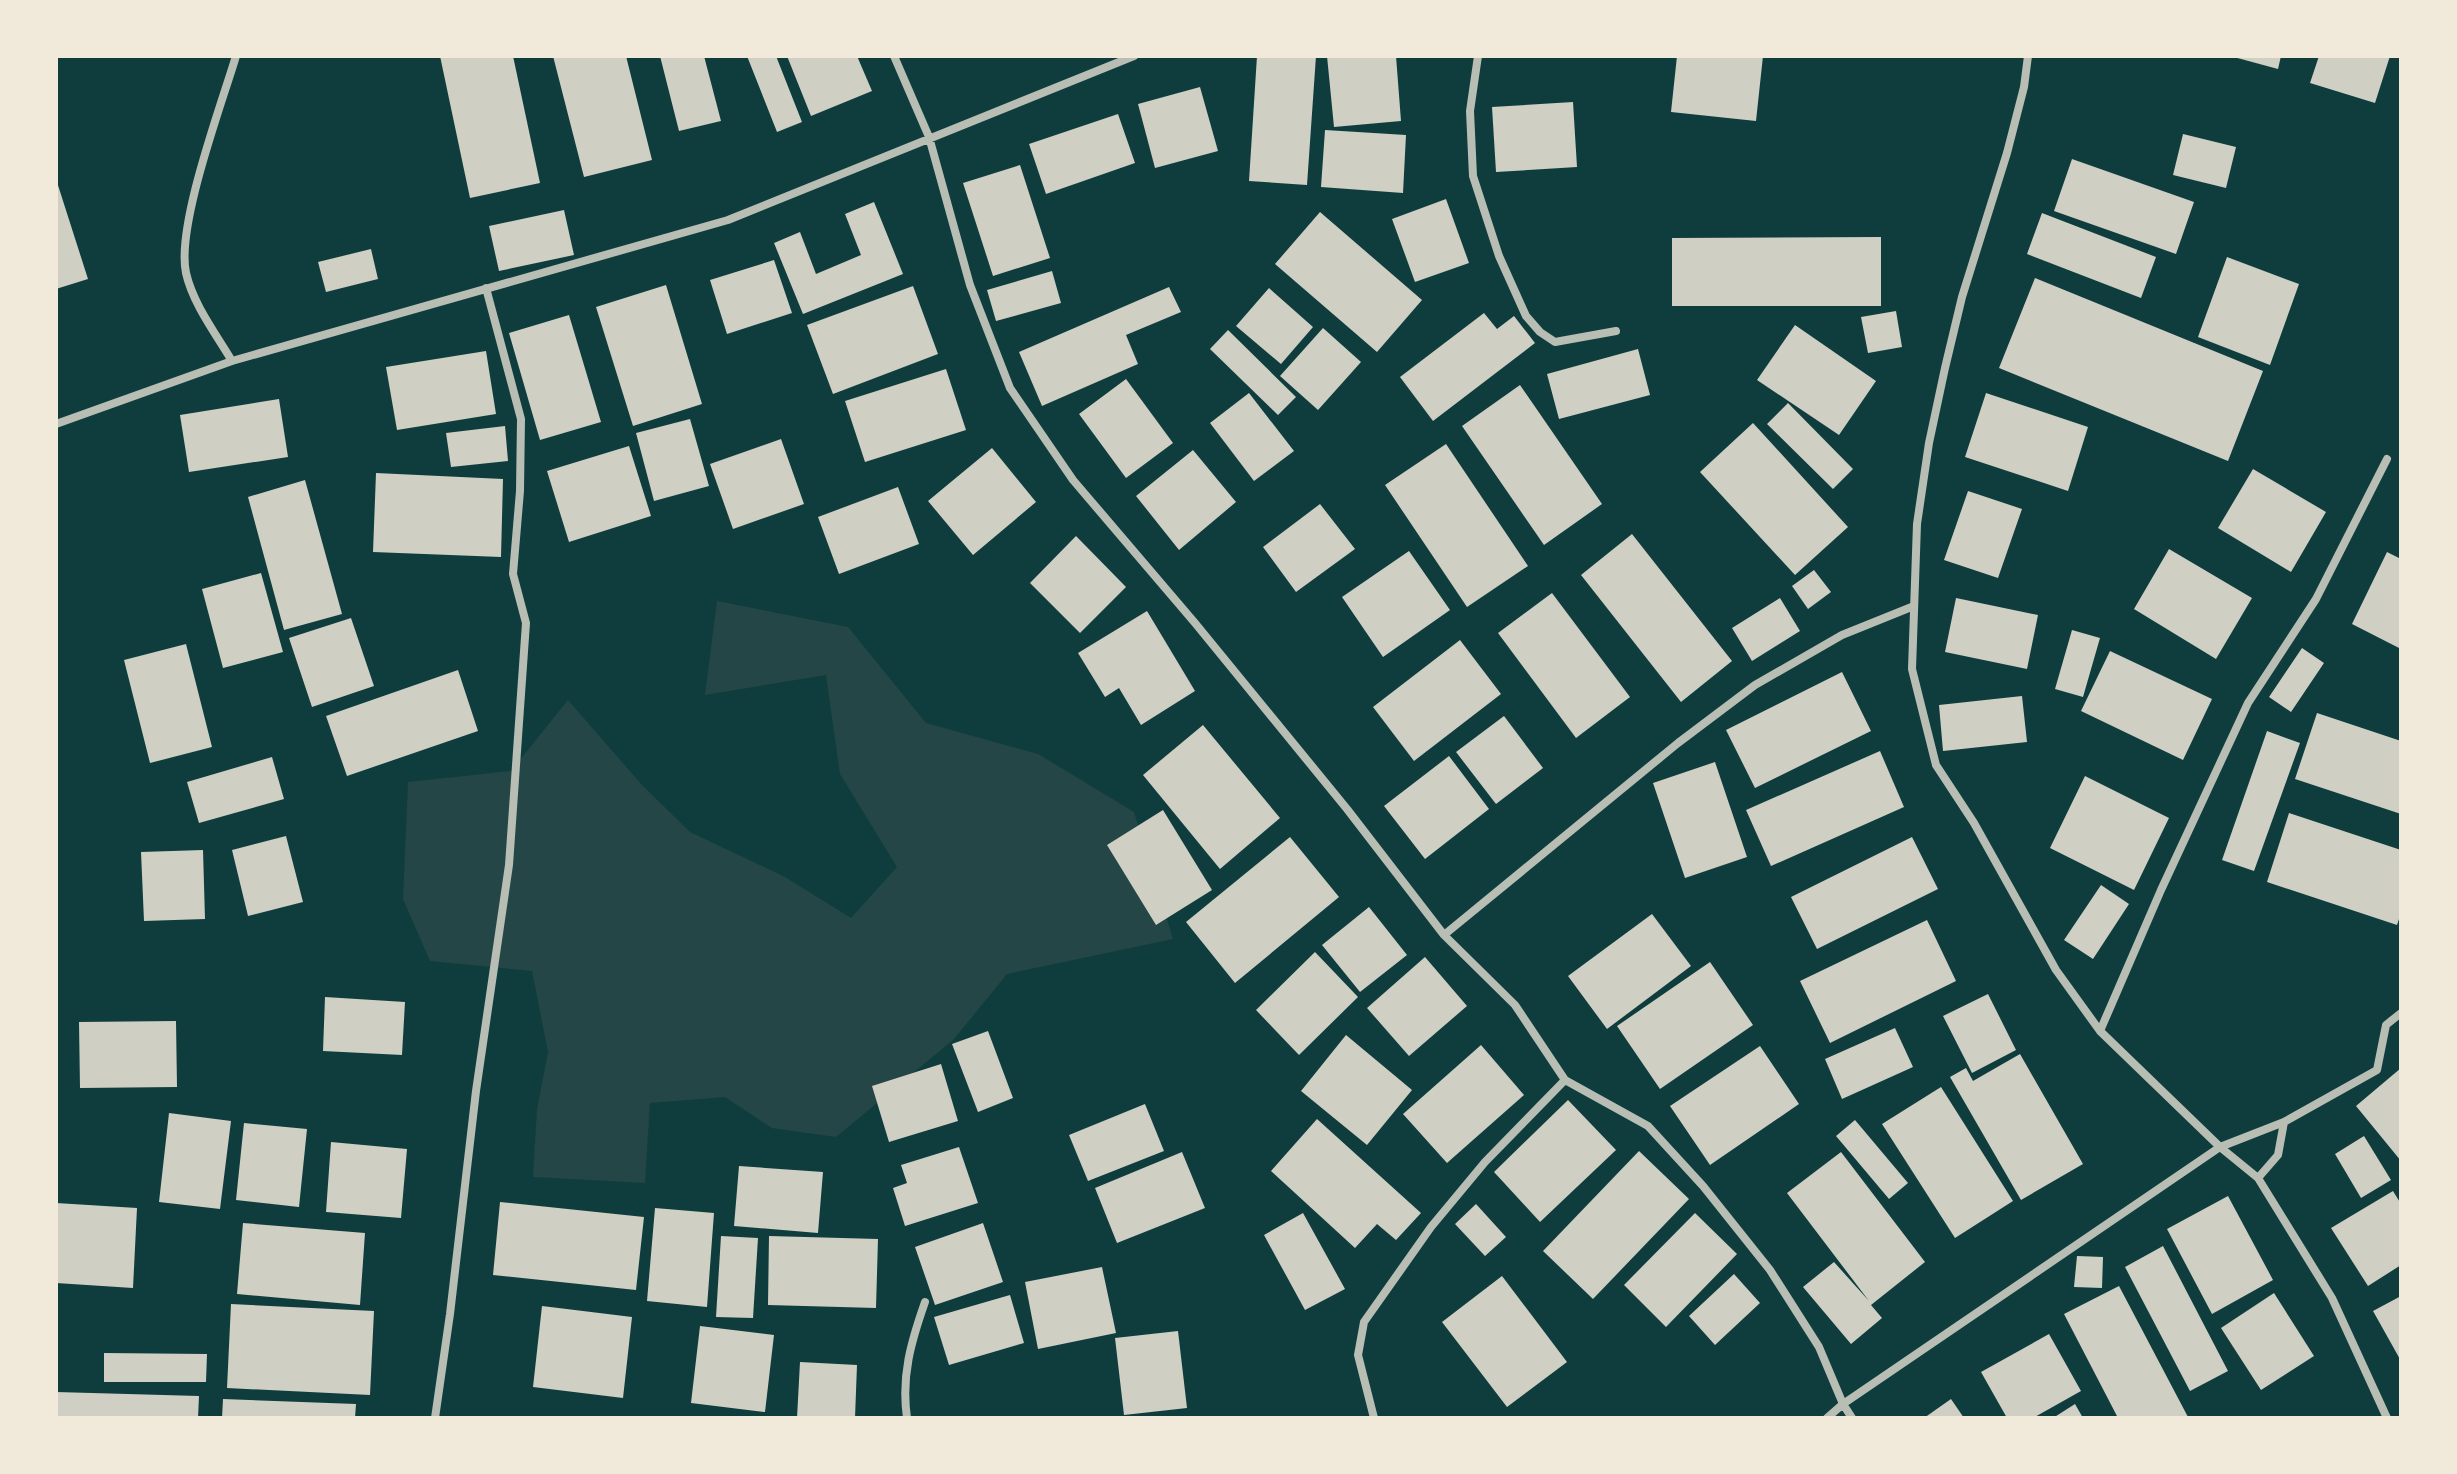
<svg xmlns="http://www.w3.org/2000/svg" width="2457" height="1474" font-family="'DejaVu Sans',sans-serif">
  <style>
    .green { fill: #244646 }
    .building { fill: #cfcfc3 }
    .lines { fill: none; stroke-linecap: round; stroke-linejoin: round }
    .minor { stroke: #b8beb3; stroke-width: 8 }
  </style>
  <rect width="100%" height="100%" fill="#0f3d3e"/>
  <path class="green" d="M717,601L848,627L926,723L1038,754L1134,812L1173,939L1007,974L954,1039L836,1137L772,1128L725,1097L650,1103L645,1183L533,1177L537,1109L548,1052L532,971L430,961L403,899L408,782L511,771L568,700L642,785L690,832L785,877L851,918L897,867L840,774L826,675L705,695Z"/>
  <path class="building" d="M440,56H513L540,183L470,198Z
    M553,56H626L652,160L584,177Z
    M660,56H704L721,121L679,131Z
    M747,56H776L802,122L777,132Z
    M787,56H857L872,91L811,116Z
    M1257,56H1316L1307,185L1249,181Z
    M1327,56H1396L1401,121L1334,127Z
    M1677,56H1763L1756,121L1671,112Z
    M2230,56H2281L2278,69Z
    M2319,56H2390L2375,103L2310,83Z
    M1200,87L1218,151L1155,168L1138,104Z
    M1573,102L1577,167L1496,172L1492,107Z
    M1118,114L1135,163L1046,194L1029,144Z
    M1325,130L1406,135L1403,193L1321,187Z
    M2183,134L2236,147L2226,188L2173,175Z
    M2072,159L2194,202L2176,254L2054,211Z
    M1020,165L1050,258L993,276L963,183Z
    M56,179L88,279L56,289Z
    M1446,199L1469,263L1415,282L1392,219Z
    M874,202L903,274L803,314L774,243L800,232L816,274L861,255L845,214Z
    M564,210L574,255L499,271L489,226Z
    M1320,212L1422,300L1377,352L1275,264Z
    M2042,213L2156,257L2141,298L2027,254Z
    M1881,237V306H1672V238Z
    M371,249L378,279L326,292L318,262Z
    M2227,257L2299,284L2270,365L2198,337Z
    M774,260L792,313L727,334L710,280Z
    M1052,271L1061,303L996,321L987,290Z
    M2035,278L2263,371L2228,461L1999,368Z
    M666,285L702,404L633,426L596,307Z
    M913,286L938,354L833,394L807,325Z
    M1169,287L1181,312L1126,335L1138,364L1042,406L1019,352Z
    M1269,288L1313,327L1281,364L1236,326Z
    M1896,311L1902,347L1868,353L1861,317Z
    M1484,313L1497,329L1514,316L1535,343L1433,421L1400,377Z
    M569,315L601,422L540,440L509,333Z
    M1795,325L1876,381L1839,435L1757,380Z
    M1323,328L1361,362L1318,410L1280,376Z
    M1228,330L1296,397L1278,415L1210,349Z
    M1638,349L1650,395L1559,419L1547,374Z
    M486,351L496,414L397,430L386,367Z
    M946,369L966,430L865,462L845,401Z
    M1126,379L1173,443L1126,478L1079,414Z
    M1520,385L1602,504L1544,545L1462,426Z
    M1249,393L1294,451L1254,481L1210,423Z
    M1986,393L2088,427L2068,491L1965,457Z
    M279,399L288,457L189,472L180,415Z
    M1788,403L1853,469L1833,489L1767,424Z
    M690,419L709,486L654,501L636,433Z
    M1753,423L1848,527L1795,575L1700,472Z
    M505,426L508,461L451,467L446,433Z
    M781,439L804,504L733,529L710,464Z
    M1446,444L1528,566L1467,607L1385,485Z
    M629,446L651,516L569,542L547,471Z
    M992,448L1036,502L973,555L928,501Z
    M1193,450L1236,502L1179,550L1136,496Z
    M2253,469L2326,512L2291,572L2218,528Z
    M376,473L503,479L501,557L373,552Z
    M305,480L342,614L284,630L248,497Z
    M898,487L919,544L839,574L818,517Z
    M1968,491L2022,509L1998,578L1944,560Z
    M1320,504L1355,549L1296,592L1263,547Z
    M1632,534L1732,661L1681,702L1581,575Z
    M1076,536L1126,587L1080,633L1030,583Z
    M2169,549L2252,598L2216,659L2134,609Z
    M1409,551L1450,610L1383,657L1342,597Z
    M2387,552L2401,559V649L2352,624Z
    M1814,570L1831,592L1808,609L1792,586Z
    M261,573L283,652L223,668L202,589Z
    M1552,593L1630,697L1576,738L1498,633Z
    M1780,598L1800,631L1752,661L1732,628Z
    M1956,598L2038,615L2027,669L1945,652Z
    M1147,611L1195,691L1141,725L1119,688L1105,697L1078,653Z
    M351,618L374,686L312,707L289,638Z
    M2072,630L2100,638L2083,697L2055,689Z
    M1460,640L1501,694L1414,761L1373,707Z
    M186,644L212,747L150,763L124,660Z
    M2302,648L2324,663L2291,712L2269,697Z
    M2110,651L2212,699L2183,760L2081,711Z
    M458,670L478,731L347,776L326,716Z
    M1842,672L1871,731L1755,788L1726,730Z
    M2022,696L2027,742L1943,751L1939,705Z
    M2317,713L2401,741V814L2295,779Z
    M1504,716L1543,768L1496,804L1456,752Z
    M1203,725L1280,818L1220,869L1143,775Z
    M2267,731L2300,743L2254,871L2222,860Z
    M1880,751L1904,807L1771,866L1746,810Z
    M1449,756L1489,809L1425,859L1384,806Z
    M272,757L284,799L199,823L187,782Z
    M1715,762L1747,857L1685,878L1653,783Z
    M2085,776L2169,818L2134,890L2050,848Z
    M1163,810L1212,890L1156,925L1107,845Z
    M2289,813L2401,850V913L2397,925L2267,882Z
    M286,836L303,902L248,916L232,850Z
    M1290,837L1339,897L1235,983L1186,922Z
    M1912,837L1938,889L1817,949L1791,897Z
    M203,850L205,919L144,921L141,852Z
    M2101,885L2129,904L2093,959L2064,940Z
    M1369,907L1407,955L1360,992L1322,945Z
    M1652,914L1691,966L1607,1029L1568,976Z
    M1927,920L1956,981L1830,1043L1800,981Z
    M1315,952L1358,997L1299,1055L1256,1010Z
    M1425,957L1467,1006L1409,1056L1367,1008Z
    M1710,962L1753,1025L1660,1089L1617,1026Z
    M1988,994L2016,1050L1972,1073L1943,1016Z
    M325,997L405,1002L402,1055L323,1051Z
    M176,1021L177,1087L80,1088L79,1022Z
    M1895,1028L1913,1067L1842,1099L1825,1059Z
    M988,1031L1013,1098L978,1112L952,1044Z
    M1346,1035L1412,1090L1367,1145L1301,1091Z
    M1481,1045L1524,1095L1447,1163L1403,1114Z
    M1760,1046L1799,1104L1710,1165L1670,1106Z
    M2020,1054L2083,1164L2021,1200L1950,1077L1966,1068L1973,1081Z
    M941,1064L958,1121L889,1142L872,1086Z
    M2401,1068V1161L2356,1106Z
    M1941,1087L2013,1201L1955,1238L1882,1124Z
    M1568,1100L1616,1150L1540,1222L1494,1172Z
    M1145,1104L1164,1151L1088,1181L1069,1135Z
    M169,1113L231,1121L220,1209L159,1202Z
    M1317,1119L1421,1213L1396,1240L1377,1224L1355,1248L1271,1171Z
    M1855,1120L1908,1183L1889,1199L1836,1136Z
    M244,1123L307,1129L299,1207L236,1200Z
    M2364,1136L2391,1180L2361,1198L2335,1154Z
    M331,1142L407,1149L401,1218L326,1212Z
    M959,1147L978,1203L905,1226L893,1188L907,1183L901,1165Z
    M1639,1151L1689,1199L1593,1299L1543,1251Z
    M1182,1152L1205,1208L1117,1243L1095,1188Z
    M1841,1152L1925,1262L1871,1305L1882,1318L1851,1344L1803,1287L1834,1262L1869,1301L1787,1193Z
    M739,1166L823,1172L818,1233L734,1226Z
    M2393,1191L2401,1204V1265L2368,1286L2331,1228Z
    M2228,1196L2273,1280L2212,1314L2167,1229Z
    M500,1202L644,1217L636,1290L493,1275Z
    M56,1203L137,1208L133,1288L56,1283Z
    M1476,1204L1506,1237L1485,1256L1455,1224Z
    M655,1208L714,1213L707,1307L647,1301Z
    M1303,1213L1345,1289L1305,1310L1264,1235Z
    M1695,1213L1737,1254L1666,1327L1624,1285Z
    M243,1223L365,1233L360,1305L237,1294Z
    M983,1223L1003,1282L935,1305L915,1247Z
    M721,1236L758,1238L753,1318L716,1317Z
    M769,1236L878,1239L876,1308L768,1305Z
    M2163,1246L2228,1371L2190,1391L2125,1267Z
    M2077,1256L2103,1257L2102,1288L2074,1287Z
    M1102,1267L1116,1333L1038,1349L1025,1282Z
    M1734,1274L1760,1303L1715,1345L1689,1316Z
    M1502,1276L1567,1362L1507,1407L1442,1322Z
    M2119,1286L2188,1417L2185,1418H2118L2064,1314Z
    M2274,1293L2314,1356L2261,1390L2221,1328Z
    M1010,1295L1024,1343L949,1365L934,1317Z
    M2401,1296V1361L2373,1311Z
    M231,1304L374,1311L370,1395L227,1388Z
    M542,1306L632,1317L623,1398L533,1387Z
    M700,1326L774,1335L765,1412L691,1403Z
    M1178,1331L1187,1408L1124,1415L1115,1338Z
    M2049,1334L2081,1391L2033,1418H2007L1981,1372Z
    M104,1353L207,1354L206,1382H104Z
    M800,1362L857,1365L855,1418H797Z
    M56,1392L199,1396L198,1418H56Z
    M223,1399L356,1404L355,1418H222Z
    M1951,1399L1964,1418H1924Z
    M2075,1404L2083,1418H2053Z"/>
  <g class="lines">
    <path class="minor" d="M894,56L929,137L970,285L1010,388L1073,480L1195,623L1347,809L1444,935L1515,1005L1565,1080L1648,1126L1703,1186L1770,1270L1819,1347L1843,1404L1852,1418
      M1478,56L1470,111L1473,176L1499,256L1526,316L1540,332L1555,342L1616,331
      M2028,56L2024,87L2007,153L1962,297L1945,368L1929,443L1917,524L1912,669L1936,765L1974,823L2056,970L2100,1031L2220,1147L2258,1178L2332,1298L2387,1418
      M232,361C216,334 193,304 186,273C176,226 221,106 236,56
      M56,424L232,361L728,220L1134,56
      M1444,935L1678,743L1755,685L1842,635L1914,606
      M2100,1031L2161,890L2248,703L2316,599L2387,459
      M2258,1178L2278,1155L2284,1122
      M435,1418L450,1314L476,1091L509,865L526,623L513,574L520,491L521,419L486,288
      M907,1418C901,1376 911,1342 925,1302
      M1374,1418L1358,1355L1364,1322L1431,1227L1485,1162L1565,1080
      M1827,1418L1843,1404L2220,1147L2284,1122L2377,1070L2386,1025L2401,1013"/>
  </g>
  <rect width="2457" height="1474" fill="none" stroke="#f1e9da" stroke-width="116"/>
</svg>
